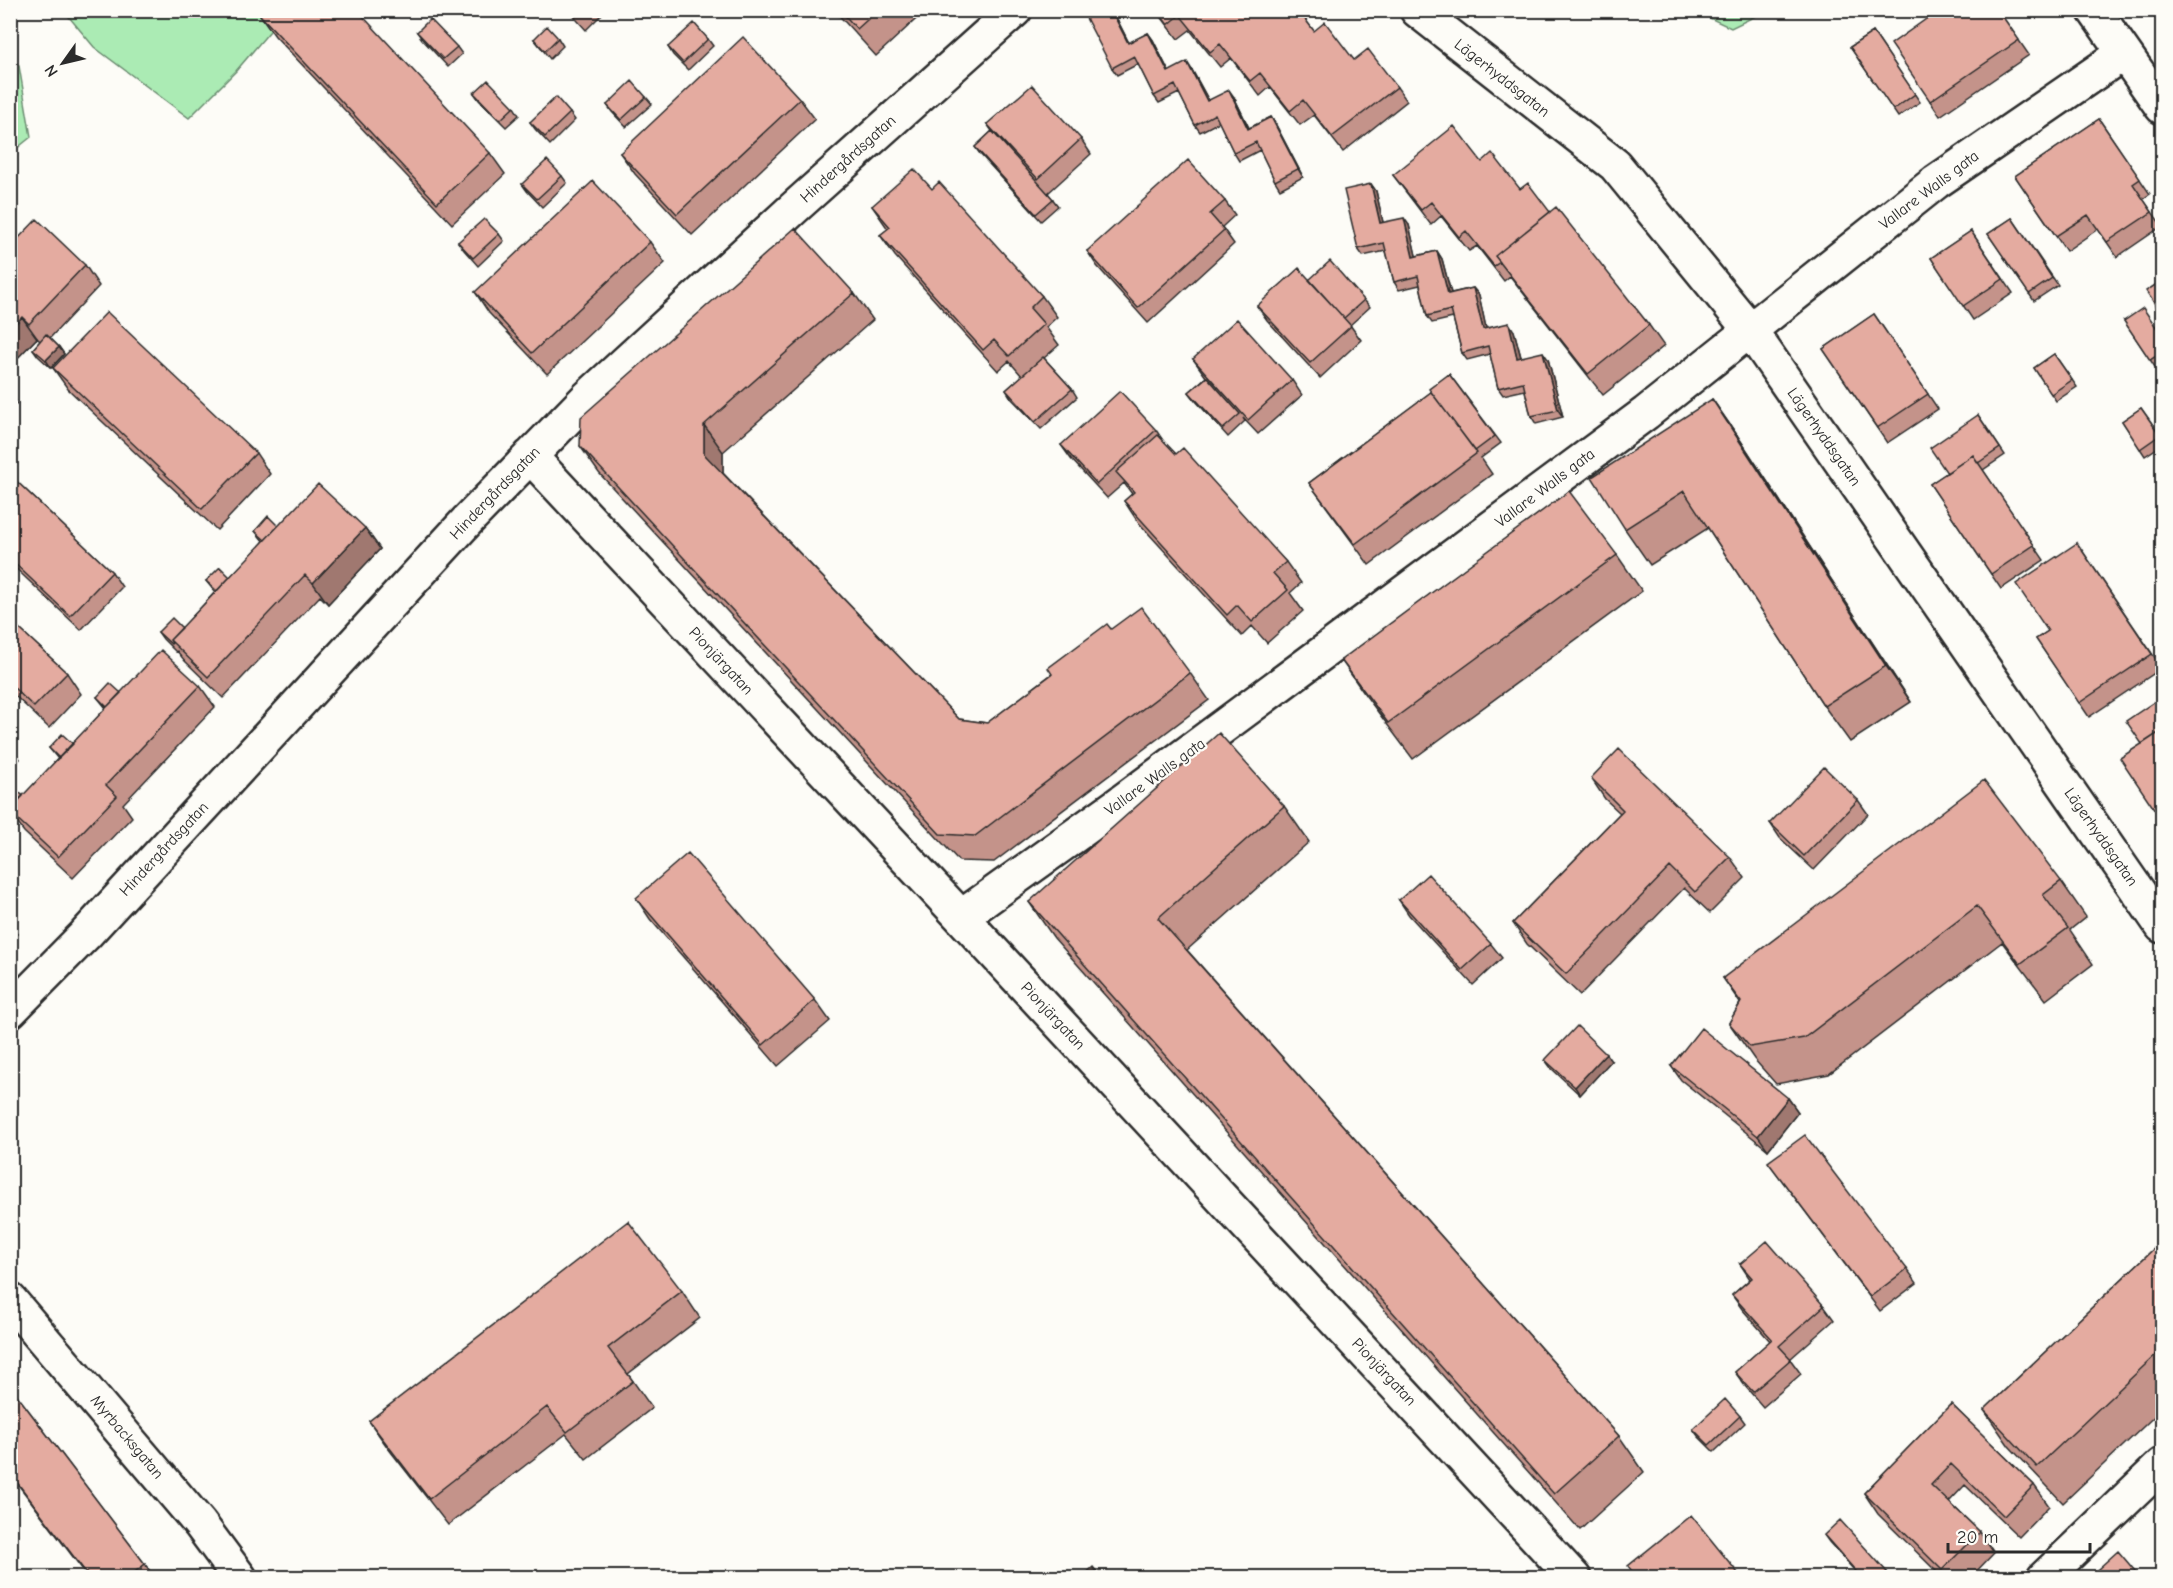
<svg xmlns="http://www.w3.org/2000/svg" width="2173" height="1588" font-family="'Comic Neue',sans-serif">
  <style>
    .green { fill: #abebb4; stroke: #6b8b70; stroke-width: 1.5 }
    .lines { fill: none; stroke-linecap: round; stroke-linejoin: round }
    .minor-casing { stroke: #2b2b2b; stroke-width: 38 }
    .minor { stroke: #fdfcf7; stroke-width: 33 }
    .wall { fill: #c4938a; stroke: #2b2b2b; stroke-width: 1.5 }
    .shaded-wall { fill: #a07870; stroke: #2b2b2b; stroke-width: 1.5 }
    .building { fill: #e4aba0; stroke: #2b2b2b; stroke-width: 1.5 }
    .labels { text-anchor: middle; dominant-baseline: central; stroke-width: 4.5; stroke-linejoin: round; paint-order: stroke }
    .street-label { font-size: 16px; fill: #2b2b2b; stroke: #fdfcf7 }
  </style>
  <rect width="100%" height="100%" fill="#fdfcf7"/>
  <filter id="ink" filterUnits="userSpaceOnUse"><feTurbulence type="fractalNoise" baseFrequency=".0167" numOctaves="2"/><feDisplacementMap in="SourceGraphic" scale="12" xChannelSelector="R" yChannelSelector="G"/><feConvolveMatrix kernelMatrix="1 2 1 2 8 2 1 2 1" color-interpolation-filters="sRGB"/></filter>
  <g filter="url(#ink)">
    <path class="green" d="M64,11H287L236,71L189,118L94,47Z
      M1695,11L1766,10V11L1731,28Z
      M10,56L19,66L31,137L11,153Z"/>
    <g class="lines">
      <defs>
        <path id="minor" d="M1417,10L1615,165L1750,330L2162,926
          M2094,10L2162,107
          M530,456L961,917L1574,1578
          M961,917L1116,806L1646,413L1936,182L2124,53
          M10,1011L85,935L468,520L587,398L794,208L1015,10
          M10,1300L200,1524L240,1578
          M2044,1578L2162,1465"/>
      </defs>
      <use href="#minor" class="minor-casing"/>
      <use href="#minor" class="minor"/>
    </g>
    <path class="wall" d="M568,10H606L586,30Z
      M834,10H926L876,56Z
      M1112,10L1129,43L1148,33L1153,40L1169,72L1192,70L1208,100L1234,97L1249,128L1271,117L1276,125L1303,177L1280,189L1275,181L1260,150L1239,161L1234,153L1219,122L1200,132L1195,125L1179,93L1159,103L1154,96L1138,64L1117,75L1112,68Z
      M1156,10H1298L1314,31L1354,60L1397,87L1407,101L1343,152L1314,115L1300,125L1270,87L1260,96L1231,58L1220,67L1190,30L1178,39Z
      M1998,10L2029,55L1940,116L1930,101Z
      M260,15L490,153L505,174L452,224L275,36Z
      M417,32L457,47L462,54L448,67L422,39Z
      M1873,32L1920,102L1898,117L1850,47Z
      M558,38L563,46L550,59L534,39Z
      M708,39L713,46L688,70L673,55L668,47Z
      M474,93L514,107L519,115L506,127L479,100Z
      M646,97L652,104L626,127L612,112L607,105Z
      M800,99L815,119L692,235L635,174L620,153Z
      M570,113L575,120L550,145L535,129L530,122Z
      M2099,119L2150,194L2143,199L2162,226L2117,257L2098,229L2066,251L2015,176Z
      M987,124L1081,139L1091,154L1048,193L1058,206L1041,221L980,154L975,147L992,131Z
      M1482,162L1520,189L1550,212L1649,325L1664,346L1603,395L1510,276L1504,281L1477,246L1469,251L1441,216L1431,225L1393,175Z
      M562,176L567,183L542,207L527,191L522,184Z
      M1371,184L1376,191L1383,223L1409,225L1416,256L1437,251L1442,259L1451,293L1473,288L1479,295L1486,329L1514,331L1521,357L1548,359L1563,417L1536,424L1531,416L1525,390L1503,395L1498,388L1490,354L1467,360L1462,353L1453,318L1432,323L1427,316L1420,285L1399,290L1394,282L1386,251L1363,256L1358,249Z
      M932,189L1042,296L1057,317L1046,327L1059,345L1044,358L1072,389L1077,397L1041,429L1011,398L1006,390L1022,376L1009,361L998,371L895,256L880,235L888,229L872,206Z
      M1225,201L1235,215L1222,227L1234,244L1148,323L1097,266L1087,251Z
      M2012,218L2058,285L2034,301L1988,234Z
      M1971,231L2013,293L1973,320L1931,258Z
      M499,234L504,241L478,266L464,250L458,242Z
      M650,242L665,263L547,374L489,313L475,292Z
      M10,247L85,265L99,286L50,338L59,347L64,354L51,368L38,356L33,349L40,341L37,338L10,366Z
      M1309,280L1364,300L1370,307L1350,325L1361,340L1320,378L1267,320L1257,306Z
      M854,293L873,320L723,452V473L959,719L987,723L1111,629L1190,673L1209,700L994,862L959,861L599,473L580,446Z
      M1874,314L1938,409L1887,443L1823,349Z
      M2124,321L2163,337V363L2155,367Z
      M2054,354L2077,387L2056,401L2034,368Z
      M1193,359L1292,380L1302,395L1258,434L1243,418L1245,421L1228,437L1195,400L1189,392L1206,377Z
      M53,368L256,453L270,474L217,530L68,389Z
      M1449,374L1501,443L1481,458L1492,474L1369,565L1309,483L1431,392Z
      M1712,399L1737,435L1911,702L1850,742L1824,706L1708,528L1650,565L1625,529Z
      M2141,408L2163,439V444L2145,456L2122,421Z
      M1978,415L2005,455L1983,470L2044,560L2001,589L1930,484L1947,473Z
      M1156,430L1166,445L1176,454L1286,562L1301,583L1290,593L1303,611L1267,643L1252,626L1242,636L1138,522L1124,501L1132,494L1124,483L1107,498L1071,459L1061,445Z
      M10,475L112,572L122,587L81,630L10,563Z
      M278,526L365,528L380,549L328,604L320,596L223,698L185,661L177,651L176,652L163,639L158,632L182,628L215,592L206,581L230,577L264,542L255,531Z
      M2077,543L2162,668L2089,717L2036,639L2048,631Z
      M1617,555L1642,591L1413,759L1366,696L1341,660Z
      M10,620L67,673L81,694L49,728L10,691Z
      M200,686L215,707L123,804L132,817L73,878L24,832L10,813V789L23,796L58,759L49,748L73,744L106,708L97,697L121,693Z
      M10,745L20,759L10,769Z
      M1591,778L1730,857L1745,878L1710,913L1684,888L1580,995L1527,944L1513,923L1620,813L1605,799Z
      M1858,800L1868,814L1814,870L1780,838L1770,823Z
      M1284,806L1309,842L1187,950L1619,1436L1644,1472L1580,1530L1054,938L1029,902Z
      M2061,881L2086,917L2070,930L2093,964L2046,1000L2002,942L1829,1074L1776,1084L1754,1059L1729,1023L1740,1003L1723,978Z
      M636,898L815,1000L830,1021L778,1066L650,919Z
      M1399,900L1491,944L1502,958L1473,985L1409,915Z
      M1545,1060L1611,1061L1580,1095L1551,1068Z
      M1671,1066L1788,1098L1798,1112L1768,1150L1681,1080Z
      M1768,1162L1907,1269L1917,1283L1880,1311Z
      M2163,1240V1408L2063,1503L2009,1446L1984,1410Z
      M1740,1264L1824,1306L1834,1320L1790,1359L1801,1374L1763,1407L1745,1386L1735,1372L1770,1341L1742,1309L1732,1295L1750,1279Z
      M682,1291L700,1318L628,1374L652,1408L586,1459L566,1434L448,1525L388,1448L369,1421Z
      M10,1386L145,1564L155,1578H89L10,1474Z
      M1951,1404L2034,1485L2049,1506L2019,1537L1965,1485L1949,1502L1980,1532L1994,1553L1970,1578H1943L1878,1514L1864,1493Z
      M1740,1416L1745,1423L1714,1452L1698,1436L1693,1429Z
      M1824,1535L1887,1572L1891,1578H1861L1829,1542Z"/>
    <path class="shaded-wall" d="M1111,10L1113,11L1133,51L1128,43Z
      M1148,33L1153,40L1173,80L1168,72Z
      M1187,62L1192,70L1213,108L1207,101Z
      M1229,90L1234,97L1253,136L1248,129Z
      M1271,117L1276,125L1303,177L1298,169Z
      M1371,184L1376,191L1385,231L1380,223Z
      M1404,218L1409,225L1418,264L1413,257Z
      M1437,251L1442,259L1453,301L1448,294Z
      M1473,288L1479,295L1488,337L1483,329Z
      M22,317L37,338L10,366V329Z
      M1509,323L1514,331L1523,365L1517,358Z
      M59,347L64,354L51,368L46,360Z
      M1543,352L1548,359L1563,417L1558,410Z
      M12,396L17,403L10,410V397Z
      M1712,399L1737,435L1911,702L1886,666Z
      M704,425L723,452V480L704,454Z
      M365,528L380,549L328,604L313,583Z
      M10,926L17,934L10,941Z
      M1606,1054L1611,1061L1580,1095L1575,1087Z
      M1788,1098L1798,1112L1768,1150L1758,1136Z"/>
    <path class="building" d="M265,10H357L490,153L437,203L260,15Z
      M840,10H878L857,29Z
      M1095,10H1111L1128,43L1148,33L1168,72L1187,62L1207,101L1229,90L1248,129L1271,117L1298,169L1275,181L1256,142L1234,153L1215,114L1195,125L1175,85L1154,96L1134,56L1112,68L1085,16Z
      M1157,10H1298L1314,31L1325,22L1354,60L1368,49L1397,87L1332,137L1303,100L1290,111L1260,73L1250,81L1220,44L1210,52L1180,15L1168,25Z
      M1939,10H1998L2019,40L1930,101L1891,44Z
      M430,19L457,47L443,59L417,32Z
      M694,23L708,39L683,63L668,47Z
      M547,26L558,38L545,51L534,39Z
      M1873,32L1915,94L1893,110L1850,47Z
      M743,37L800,99L677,214L620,153Z
      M488,80L514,107L500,120L474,93Z
      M632,81L646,97L621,120L607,105Z
      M1032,85L1081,139L1038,179L987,124Z
      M556,97L570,113L545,137L530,122Z
      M2099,119L2140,179L2133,184L2152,212L2107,242L2088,215L2056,236L2015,176Z
      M1454,126L1482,162L1492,153L1520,189L1528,183L1550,212L1495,256L1500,262L1494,266L1466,231L1459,237L1431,202L1421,210L1393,175Z
      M992,131L1053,199L1036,214L975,147Z
      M547,160L562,176L537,199L522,184Z
      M1188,160L1225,201L1210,214L1224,230L1138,308L1087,251Z
      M914,169L932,189L939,182L1042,296L1030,308L1044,324L1009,356L994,340L983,350L880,235L890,227L872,206Z
      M593,181L650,242L532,353L475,292Z
      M1371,184L1380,223L1404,218L1413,257L1437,251L1448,294L1473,288L1483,329L1509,323L1517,358L1543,352L1558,410L1531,416L1523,382L1498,388L1488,346L1462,353L1451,310L1427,316L1418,276L1394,282L1384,243L1358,249L1344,190Z
      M1556,207L1649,325L1588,374L1495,256Z
      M2012,218L2052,278L2029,294L1988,234Z
      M37,219L85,265L29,324L22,317L10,329V247Z
      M484,219L499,234L473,258L458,242Z
      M795,228L854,293L704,425V454L959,719L987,723L1052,674L1048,668L1107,624L1111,629L1141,607L1190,673L975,836L940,834L580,446L581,417Z
      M1971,231L2003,279L1963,306L1931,258Z
      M1330,261L1364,300L1344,318L1309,280Z
      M1299,268L1351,326L1310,363L1257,306Z
      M2163,280V316L2146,291Z
      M2143,308L2163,337V352L2150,360L2124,321Z
      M107,312L256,453L202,509L53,368Z
      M1874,314L1928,394L1877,428L1823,349Z
      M1237,319L1292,380L1248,420L1193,359Z
      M46,334L59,347L46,360L33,349Z
      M2054,354L2072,380L2051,394L2034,368Z
      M1043,357L1072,389L1035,422L1006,390Z
      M1449,374L1495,436L1475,451L1429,389Z
      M1207,377L1240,414L1223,429L1189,392Z
      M1120,391L1156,430L1097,484L1061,445Z
      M1431,392L1477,453L1355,544L1309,483Z
      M1712,399L1886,666L1824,706L1684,491L1625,529L1592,477Z
      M2141,408L2160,435L2140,449L2122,421Z
      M1978,415L2000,448L1978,463L1973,455L1947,473L1930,448Z
      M1158,435L1176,454L1183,448L1286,562L1273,573L1288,590L1252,622L1237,605L1227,615L1124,501L1134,492L1116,472Z
      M1973,455L2034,545L1991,574L1930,484Z
      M10,475L112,572L70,616L10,559Z
      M318,484L365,528L313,583L305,575L208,677L170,640Z
      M1569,491L1617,555L1388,723L1341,660Z
      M268,516L278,526L265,540L255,531Z
      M2077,543L2152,654L2079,703L2036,639L2048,631L2016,584Z
      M220,567L230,577L217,591L206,581Z
      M172,618L182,628L170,640L172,643L171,644L158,632Z
      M10,620L67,673L34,707L10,684Z
      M161,650L200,686L106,785L117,796L58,857L10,812V809Z
      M110,683L121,693L107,707L97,697Z
      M2163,696V730L2142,744L2126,721Z
      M2163,730V822L2120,758Z
      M1219,733L1284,806L1158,918L1619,1436L1554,1494L1029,902Z
      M62,734L73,744L59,758L49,748Z
      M1619,749L1730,857L1695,892L1670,867L1566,974L1513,923L1623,810L1591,778Z
      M1824,767L1858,800L1804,856L1770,823Z
      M1984,780L2061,881L2043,895L2068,928L2020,964L1977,906L1804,1038L1750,1047L1729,1023L1741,1002L1723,978Z
      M13,786L23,796L10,809V789Z
      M688,853L815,1000L763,1045L636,898Z
      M1428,874L1491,944L1462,970L1399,900Z
      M1577,1026L1606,1054L1575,1087L1545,1060Z
      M1701,1028L1788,1098L1758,1136L1671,1066Z
      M1805,1135L1907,1269L1870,1297L1768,1162Z
      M628,1221L682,1291L608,1348L633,1381L567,1432L547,1407L429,1499L369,1421Z
      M2163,1240V1348L2037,1467L1984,1410Z
      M1767,1241L1824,1306L1779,1346L1791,1359L1753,1392L1735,1372L1772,1339L1732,1295L1752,1278L1740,1264Z
      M10,1386L145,1564L127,1578H90L10,1473Z
      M1725,1399L1740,1416L1709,1445L1693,1429Z
      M1951,1404L2034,1485L2004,1516L1951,1464L1931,1485L1980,1532L1942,1570L1864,1493Z
      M1691,1515L1742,1578H1637L1628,1566Z
      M1840,1520L1887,1572L1881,1578H1862L1824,1535Z
      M2118,1551L2141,1578H2088Z
      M1093,1567L1102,1578H1081Z"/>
  </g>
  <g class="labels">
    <g class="street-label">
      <text transform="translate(1502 78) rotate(38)">Lägerhyddsgatan</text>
      <text transform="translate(848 159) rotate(-42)">Hindergårdsgatan</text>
      <text transform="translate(1929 190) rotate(-37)">Vallare Walls gata</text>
      <text transform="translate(1824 437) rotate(55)">Lägerhyddsgatan</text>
      <text transform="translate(1545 488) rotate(-37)">Vallare Walls gata</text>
      <text transform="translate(495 493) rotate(-46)">Hindergårdsgatan</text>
      <text transform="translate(721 661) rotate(47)">Pionjärgatan</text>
      <text transform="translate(1155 777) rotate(-36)">Vallare Walls gata</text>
      <text transform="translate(2101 837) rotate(55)">Lägerhyddsgatan</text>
      <text transform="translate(164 849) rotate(-47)">Hindergårdsgatan</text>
      <text transform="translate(1053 1016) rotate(47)">Pionjärgatan</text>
      <text transform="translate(1384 1372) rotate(47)">Pionjärgatan</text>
      <text transform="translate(127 1437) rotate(50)">Myrbacksgatan</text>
    </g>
  </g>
  <rect width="2173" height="1588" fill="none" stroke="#fdfcf7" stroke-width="36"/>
  <rect x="18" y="18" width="2137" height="1552" fill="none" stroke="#2b2b2b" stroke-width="2" filter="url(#ink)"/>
  <g transform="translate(63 63) rotate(236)" stroke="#fdfcf7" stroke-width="4.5" paint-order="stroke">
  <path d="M0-4.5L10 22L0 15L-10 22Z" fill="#2b2b2b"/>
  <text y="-9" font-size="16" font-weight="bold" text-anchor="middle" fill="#2b2b2b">N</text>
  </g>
  <path d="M1948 1543v9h142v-9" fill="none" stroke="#2b2b2b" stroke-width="3"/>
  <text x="1957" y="1543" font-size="18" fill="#2b2b2b" stroke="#fdfcf7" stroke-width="4.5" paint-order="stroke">20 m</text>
</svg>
